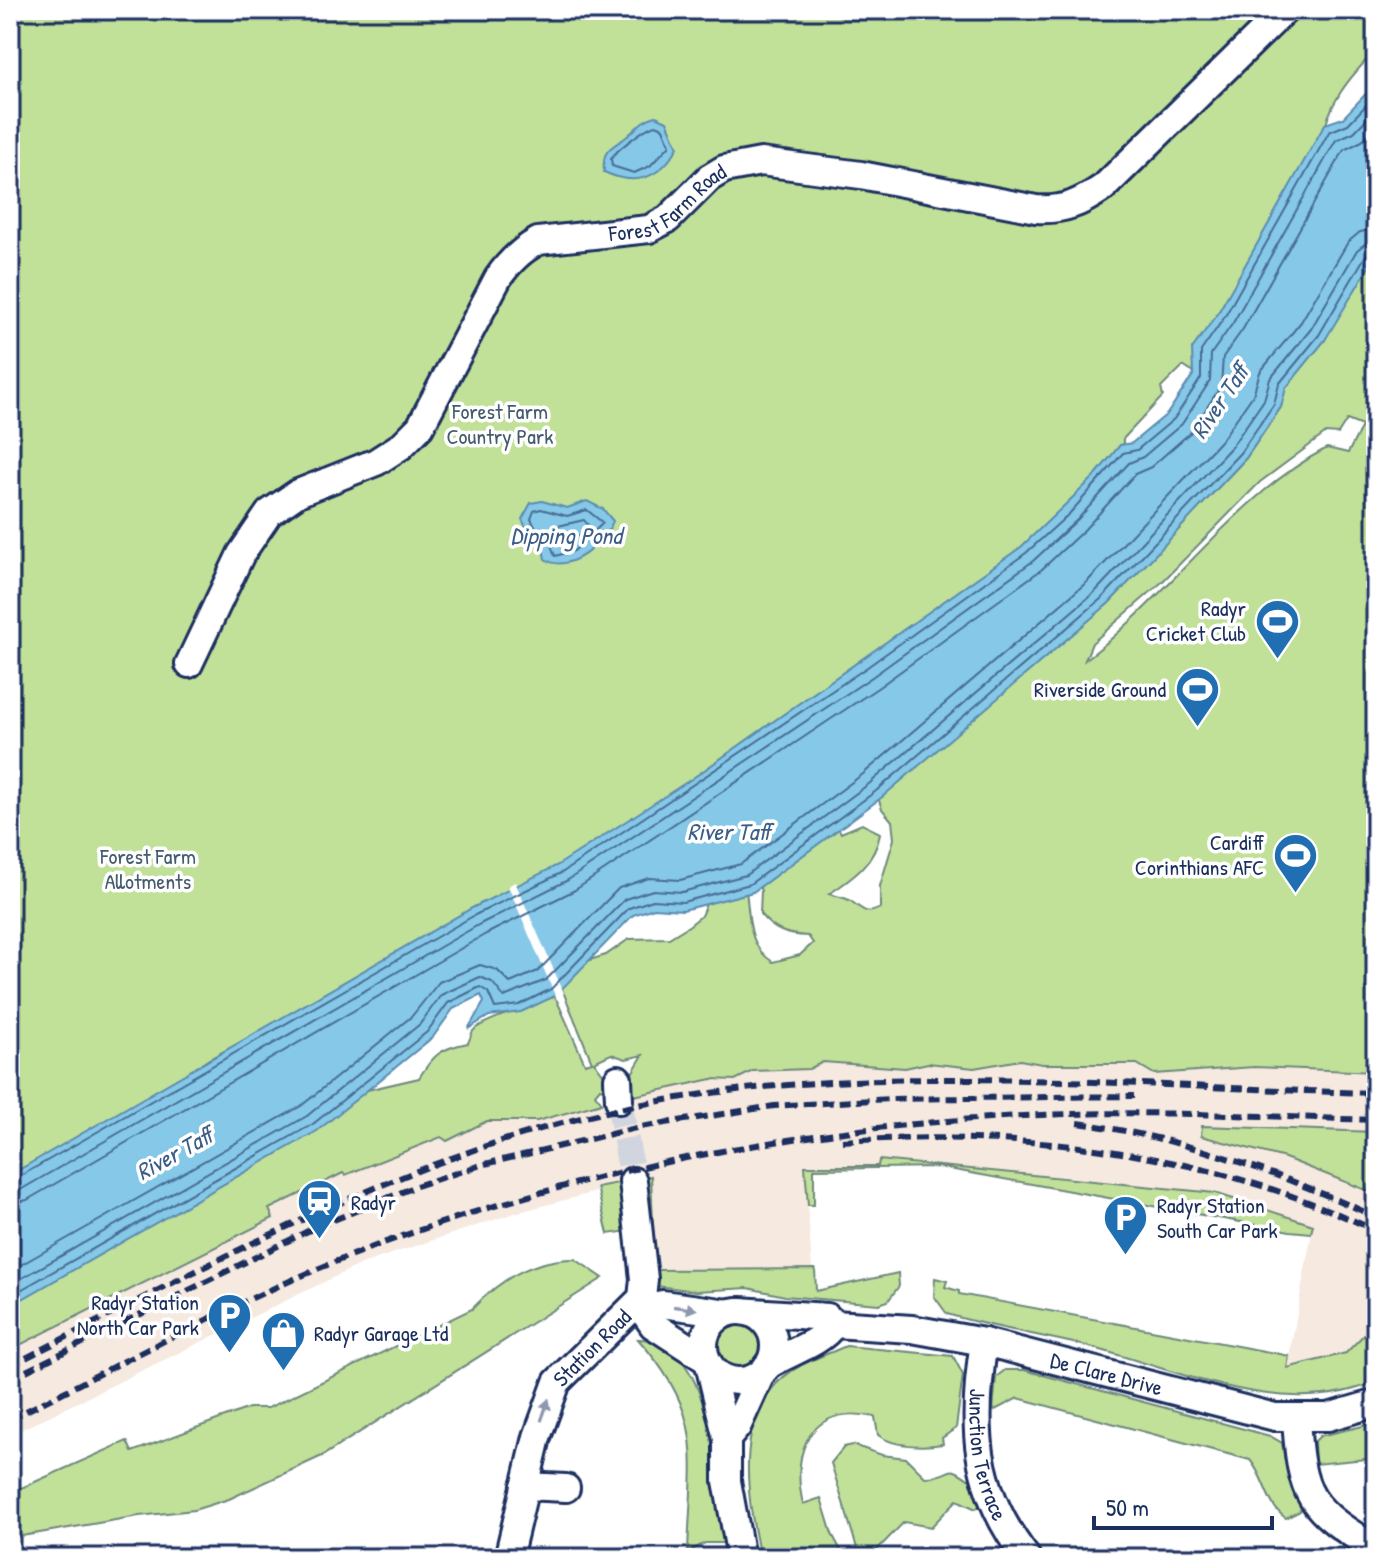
<svg xmlns="http://www.w3.org/2000/svg" width="1386" height="1568" font-family="'Patrick Hand',sans-serif">
  <style>
    .built { fill: #f6e9df }
    .green { fill: #c1e199; stroke: #6e887c; stroke-width: 2; fill-rule: evenodd }
    .water { fill: #86c8e7; stroke: #5b8bb0; stroke-width: 2 }
    .pier { fill: #fff }
    .lines { fill: none; stroke-linecap: round; stroke-linejoin: round }
    .shore { stroke: #466c95; stroke-width: 2 }
    .minor-tunnel { stroke: #d1d5df; stroke-width: 26; stroke-dasharray: 26 13; stroke-linecap: butt }
    .minor-casing { stroke: #1b2f5e; stroke-width: 32 }
    .minor { stroke: #fff; stroke-width: 26 }
    .rail { stroke: #1b2f5e; stroke-width: 6; stroke-dasharray: 12 6; stroke-linecap: butt }
    .oneway { fill: #8d97ae }
    .labels { text-anchor: middle; dominant-baseline: central; stroke-width: 7; stroke-linejoin: round; paint-order: stroke }
    .street-label { font-size: 22px; fill: #1b2f5e; stroke: #fff }
    .park-label { font-size: 22px; fill: #445c6d; stroke: #fff }
    .poi-label { font-size: 22px; fill: #1b2f5e; stroke: #fff; text-anchor: end }
    .water-label { font-size: 24px; font-style: italic; fill: #3b5d87; stroke: #fff }
  </style>
  <rect width="100%" height="100%" fill="#fff"/>
  <filter id="ink" filterUnits="userSpaceOnUse"><feTurbulence type="fractalNoise" baseFrequency=".0125" numOctaves="2"/><feDisplacementMap in="SourceGraphic" scale="16" xChannelSelector="R" yChannelSelector="G"/><feConvolveMatrix kernelMatrix="1 2 1 2 8 2 1 2 1" color-interpolation-filters="sRGB"/></filter>
  <g filter="url(#ink)">
    <path class="built" d="M1050,1058L1376,1069V1132L1203,1126L1201,1136L1285,1158L1376,1194V1322L1346,1353L1287,1368L1313,1226L1215,1193L879,1160L878,1166L805,1167L812,1269L655,1270L651,1177L598,1188L599,1191L515,1213L361,1264L10,1435V1347L272,1218L269,1209L344,1173L345,1175L531,1101L537,1121L712,1076L830,1059Z"/>
    <path class="green" d="M10,10H1376V50C1349,78 1327,103 1322,143L1216,316L1195,374L1183,366L1161,388L1163,396L1123,439V459L1072,499L1034,544L959,598L892,639L571,867L209,1059L10,1191Z
      M1376,229V1072L1254,1067L1154,1074L1137,1064H1042L1020,1060L974,1068L928,1063L905,1068L823,1062L809,1069L753,1071L735,1080L712,1079L625,1098L628,1080L643,1055L626,1059L611,1054L594,1062L613,1087L609,1091L600,1088L595,1094L602,1103L537,1121H487L447,1141L441,1137L345,1175L343,1173L269,1209L273,1218L10,1350V1291L354,1093L419,1078C433,1055 441,1048 468,1043C470,1039 471,1035 473,1031C481,1020 539,1004 555,996L585,1064L592,1062L562,989L564,978L576,964L606,955L629,939L669,938L690,925L701,916L711,892L746,891C750,918 747,946 773,962L800,955L813,943L808,936C786,935 774,931 760,914L761,891L752,865L834,820L841,833L862,824L880,833C876,862 853,878 829,894C835,896 843,897 849,900C861,907 865,917 880,908V886L894,839L892,821L882,809L874,786L1108,604L1246,458L1281,407L1285,388L1325,340ZM1347,420L1362,426L1348,453L1327,448C1235,496 1169,597 1085,660L1092,643L1162,582L1260,482L1326,433L1338,434Z
      M1202,1126L1376,1132V1194L1285,1158L1201,1136Z
      M879,1160L1215,1193L1313,1225L1311,1233L1290,1231L938,1167L814,1169V1205H808L805,1166H878Z
      M651,1176L655,1270L815,1269L816,1291L898,1273L899,1286L888,1301L879,1304L785,1296L748,1288L697,1291L656,1286L640,1178Z
      M623,1182L629,1231L608,1234L597,1187Z
      M575,1259L603,1278L322,1456L229,1499L194,1510L139,1516L10,1538V1493L127,1441L132,1452L249,1408H268L472,1309C500,1279 533,1259 575,1259Z
      M935,1278L947,1281L945,1287L959,1291V1294L1280,1354L1289,1356L1287,1368L1346,1353L1376,1322V1381C1286,1422 1179,1370 1090,1347C1043,1335 993,1328 947,1314L934,1296Z
      M717 1345a21 21 0 1 1 42 0a21 21 0 1 1-42 0Z
      M638,1339C718,1339 715,1490 724,1543H705L688,1552C691,1457 707,1416 638,1339Z
      M846,1346L953,1356L963,1375L956,1428L942,1438L943,1444C924,1447 893,1447 878,1435L875,1417C812,1403 790,1449 803,1504L821,1498L832,1534L845,1558H760C747,1495 729,1404 800,1366C814,1358 831,1353 846,1346Z
      M1005,1370H1024L1270,1436L1282,1443C1284,1452 1284,1461 1287,1469C1293,1485 1305,1492 1300,1511L1286,1518C1267,1507 1265,1477 1250,1460L1018,1398L993,1411L996,1377Z
      M1376,1423V1458L1315,1464L1314,1442L1320,1436Z
      M853,1445L882,1455L906,1458L925,1477C959,1476 941,1458 979,1487L980,1505L976,1509L957,1500L931,1527L904,1522L871,1556L860,1558L831,1463L844,1447Z"/>
    <path class="water" d="M1376,83V255L1325,340L1286,388L1281,407L1246,458L1153,557L1108,604L881,798L753,892L683,910L654,908L633,915L555,996L521,1012L489,1016L468,1029L484,1002L481,995L453,1009L433,1037L317,1131L10,1306V1175L472,908L558,865L693,778L1021,547L1094,477L1120,445L1132,443L1167,414L1193,375L1192,349L1218,313L1325,124L1343,118Z
      M656,116L667,121L678,147C660,179 636,187 604,172C602,150 609,149 625,138C637,129 640,120 656,116Z
      M542,501L567,508L587,501L603,509L613,521C604,544 568,575 545,559L541,538L529,534L522,519L531,503Z"/>
    <path class="pier" d="M515,882L564,993L557,1000L508,886Z"/>
    <g class="lines">
      <path class="shore" d="M656,125L663,128L670,145L650,166L634,173L612,166L611,159C615,151 647,126 656,125Z
        M541,509L567,516L587,510L603,523L574,551L555,556L547,534L535,527L531,519L534,511Z
        M584,520L588,525C582,533 571,545 560,544L558,526Z
        M10,1182L475,915L563,872L866,668L1026,553L1070,513L1123,453L1137,450L1174,419L1201,378V351L1224,318L1329,132L1348,124L1376,95
        M10,1192L22,1189L480,924L568,880L872,677L1033,561L1077,520L1129,463L1143,457L1182,424L1210,381L1211,354L1233,323L1336,140L1354,132L1376,109
        M10,1204L27,1200L486,934L575,890L879,687L1041,570L1085,529L1135,474L1151,467L1191,432L1221,386L1223,357L1243,329L1344,150L1362,141L1376,127
        M10,1271L301,1106L412,1016L439,982L480,965L497,970L510,983L538,971L619,888L649,878L680,880L741,864L863,774L1087,582L1223,438L1253,395L1260,372L1301,322L1348,242L1360,232L1376,229
        M10,1285L307,1116L420,1024L441,995L480,977L492,982L504,997L546,980L625,899L653,890L682,892L746,875L870,783L1096,591L1232,446L1264,400L1270,379L1311,329L1357,250L1366,243L1376,241
        M10,1296L313,1124L427,1032L448,1003L480,987L488,992L495,1008L519,1005L551,989L629,908L653,900L683,902L750,884L876,791L1102,598L1240,453L1274,404L1279,384L1319,335L1366,255L1376,251"/>
      <path class="minor-tunnel" d="M619,1100L633,1181"/>
      <defs>
        <g id="minor">
          <path id="s1" d="M189,664L241,554L269,513L298,493L376,462L401,446L420,427L498,278C509,262 520,251 538,241L649,229L668,219L709,178L724,169L761,162L861,175L1036,209C1063,211 1081,203 1104,187L1285,10"/>
          <path d="M618,1079L619,1100"/>
          <path d="M639,1305L653,1325L707,1360"/>
          <path d="M643,1309L662,1304L728,1313"/>
          <path id="s2" d="M739,1311L827,1317L834,1324L912,1329L984,1342L1275,1417H1328L1376,1403"/>
          <circle cx="739" cy="1346" r="35"/>
          <path id="s3" d="M984,1342C971,1425 973,1489 1027,1558"/>
          <path d="M709,1364L727,1439V1481L741,1558"/>
          <path d="M767,1366C788,1352 821,1344 834,1324"/>
          <path d="M1296,1419C1301,1497 1308,1508 1376,1549"/>
          <path d="M727,1439L737,1427L762,1372"/>
          <path d="M525,1486L566,1488"/>
          <path id="s4" d="M508,1558L537,1437L557,1382L642,1298L644,1279L633,1181"/>
        </g>
      </defs>
      <use href="#minor" class="minor-casing"/>
      <use href="#minor" class="minor"/>
      <path class="rail" d="M1078,1123C1184,1138 1279,1173 1376,1217
        M842,1141C1025,1130 1209,1151 1376,1231
        M10,1366C215,1262 420,1146 649,1103C887,1059 1135,1088 1376,1093
        M10,1379L314,1228L419,1185L481,1165L640,1127L774,1106L889,1099L1134,1096
        M10,1419C131,1359 251,1292 378,1245C600,1163 833,1122 1069,1114C1171,1111 1274,1117 1376,1120"/>
    </g>
    <defs><path id="oneway-solid" d="M-6-.8H1V-3.2L6.5 0L1 3.2V.8H-6Z" transform="scale(2)"/></defs>
    <g class="oneway">
      <use href="#oneway-solid" transform="translate(685 1308) rotate(8)"/>
      <use href="#oneway-solid" transform="translate(545 1410) rotate(-71)"/>
    </g>
  </g>
  <defs>
    <symbol id="stadium-pin" viewBox="-11 -11 22 30"><path d="M0 17L-7.5 6A9.5 9.5 0 1 1 7.5 6Z" fill="#1f6fb2" stroke="#fff"/><path d="M0-5a6.5 5 0 1 0 0 10a6.5 5 0 1 0 0-10ZM-3.5-1.8h7v3.6h-7Z" fill="#fff"/></symbol>
    <symbol id="station-pin" viewBox="-11 -11 22 30"><path d="M0 17L-7.5 6A9.5 9.5 0 1 1 7.5 6Z" fill="#1f6fb2" stroke="#fff"/><path d="M-3-6H3Q5-6 5-4V2Q5 4 3 4L4.5 6H3L1.5 4h-3L-3 6H-4.5L-3 4Q-5 4-5 2V-4Q-5-6-3-6ZM-3.5-4v3h7v-3ZM-3.5 1v1.5H-2V1ZM2 1v1.5H3.5V1Z" fill="#fff"/></symbol>
    <symbol id="parking-pin" viewBox="-11 -11 22 30"><path d="M0 17L-7.5 6A9.5 9.5 0 1 1 7.5 6Z" fill="#1f6fb2" stroke="#fff"/><path d="M-3.5-5.5H1a3.5 3.5 0 0 1 0 7H-1V5.5H-3.5ZM-1-3.4V-.6H.8a1.4 1.4 0 0 0 0-2.8Z" fill="#fff"/></symbol>
    <symbol id="shop-pin" viewBox="-11 -11 22 30"><path d="M0 17L-7.5 6A9.5 9.5 0 1 1 7.5 6Z" fill="#1f6fb2" stroke="#fff"/><path d="M-5-2.5h2.3a2.7 3.5 0 0 1 5.4 0H5L5.5 6h-11ZM-1.5-2.5h3a1.5 2.3 0 0 0-3 0Z" fill="#fff"/></symbol>
  </defs>
  <g fill-rule="evenodd">
    <use href="#stadium-pin" x="1252" y="596" width="51" height="69"/>
    <use href="#stadium-pin" x="1172" y="664" width="51" height="69"/>
    <use href="#stadium-pin" x="1270" y="830" width="51" height="69"/>
    <use href="#station-pin" x="294" y="1176" width="51" height="69"/>
    <use href="#parking-pin" x="1100" y="1192" width="51" height="69"/>
    <use href="#parking-pin" x="204" y="1290" width="51" height="69"/>
    <use href="#shop-pin" x="258" y="1308" width="51" height="69"/>
  </g>
  <g class="labels">
    <g class="street-label">
      <text stroke="none"><textPath href="#s1" startOffset="710">Forest Farm Road</textPath></text>
      <text stroke="none"><textPath href="#s4" startOffset="232">Station Road</textPath></text>
      <text stroke="none"><textPath href="#s2" startOffset="376">De Clare Drive</textPath></text>
      <text stroke="none"><textPath href="#s3" startOffset="114">Junction Terrace</textPath></text>
    </g>
    <g class="park-label">
      <text x="500" y="411">Forest Farm<tspan x="500" dy="25">Country Park</tspan></text>
      <text x="148" y="856">Forest Farm<tspan x="148" dy="25">Allotments</tspan></text>
    </g>
    <g class="poi-label">
      <text x="1246" y="608">Radyr<tspan x="1246" dy="25">Cricket Club</tspan></text>
      <text x="1166" y="689">Riverside Ground</text>
      <text x="1264" y="842">Cardiff<tspan x="1264" dy="25">Corinthians AFC</tspan></text>
      <text x="351" y="1202" text-anchor="start">Radyr</text>
      <text x="1157" y="1205" text-anchor="start">Radyr Station<tspan x="1157" dy="25">South Car Park</tspan></text>
      <text x="199" y="1302">Radyr Station<tspan x="199" dy="25">North Car Park</tspan></text>
      <text x="314" y="1333" text-anchor="start">Radyr Garage Ltd</text>
    </g>
    <g class="water-label">
      <text transform="translate(1219 401) rotate(-56)">River Taff</text>
      <text x="566" y="535">Dipping Pond</text>
      <text x="729" y="831">River Taff</text>
      <text transform="translate(174 1153) rotate(-29)">River Taff</text>
    </g>
  </g>
  <rect width="1386" height="1568" fill="none" stroke="#fff" stroke-width="40"/>
  <rect x="20" y="20" width="1346" height="1528" fill="none" stroke="#1b2f5e" stroke-width="3" filter="url(#ink)"/>
  <path d="M1094 1516v12h178v-12" fill="none" stroke="#1b2f5e" stroke-width="4"/>
  <text x="1106" y="1516" font-size="24" fill="#1b2f5e" stroke="#ffffff" stroke-width="6" paint-order="stroke">50 m</text>
</svg>
